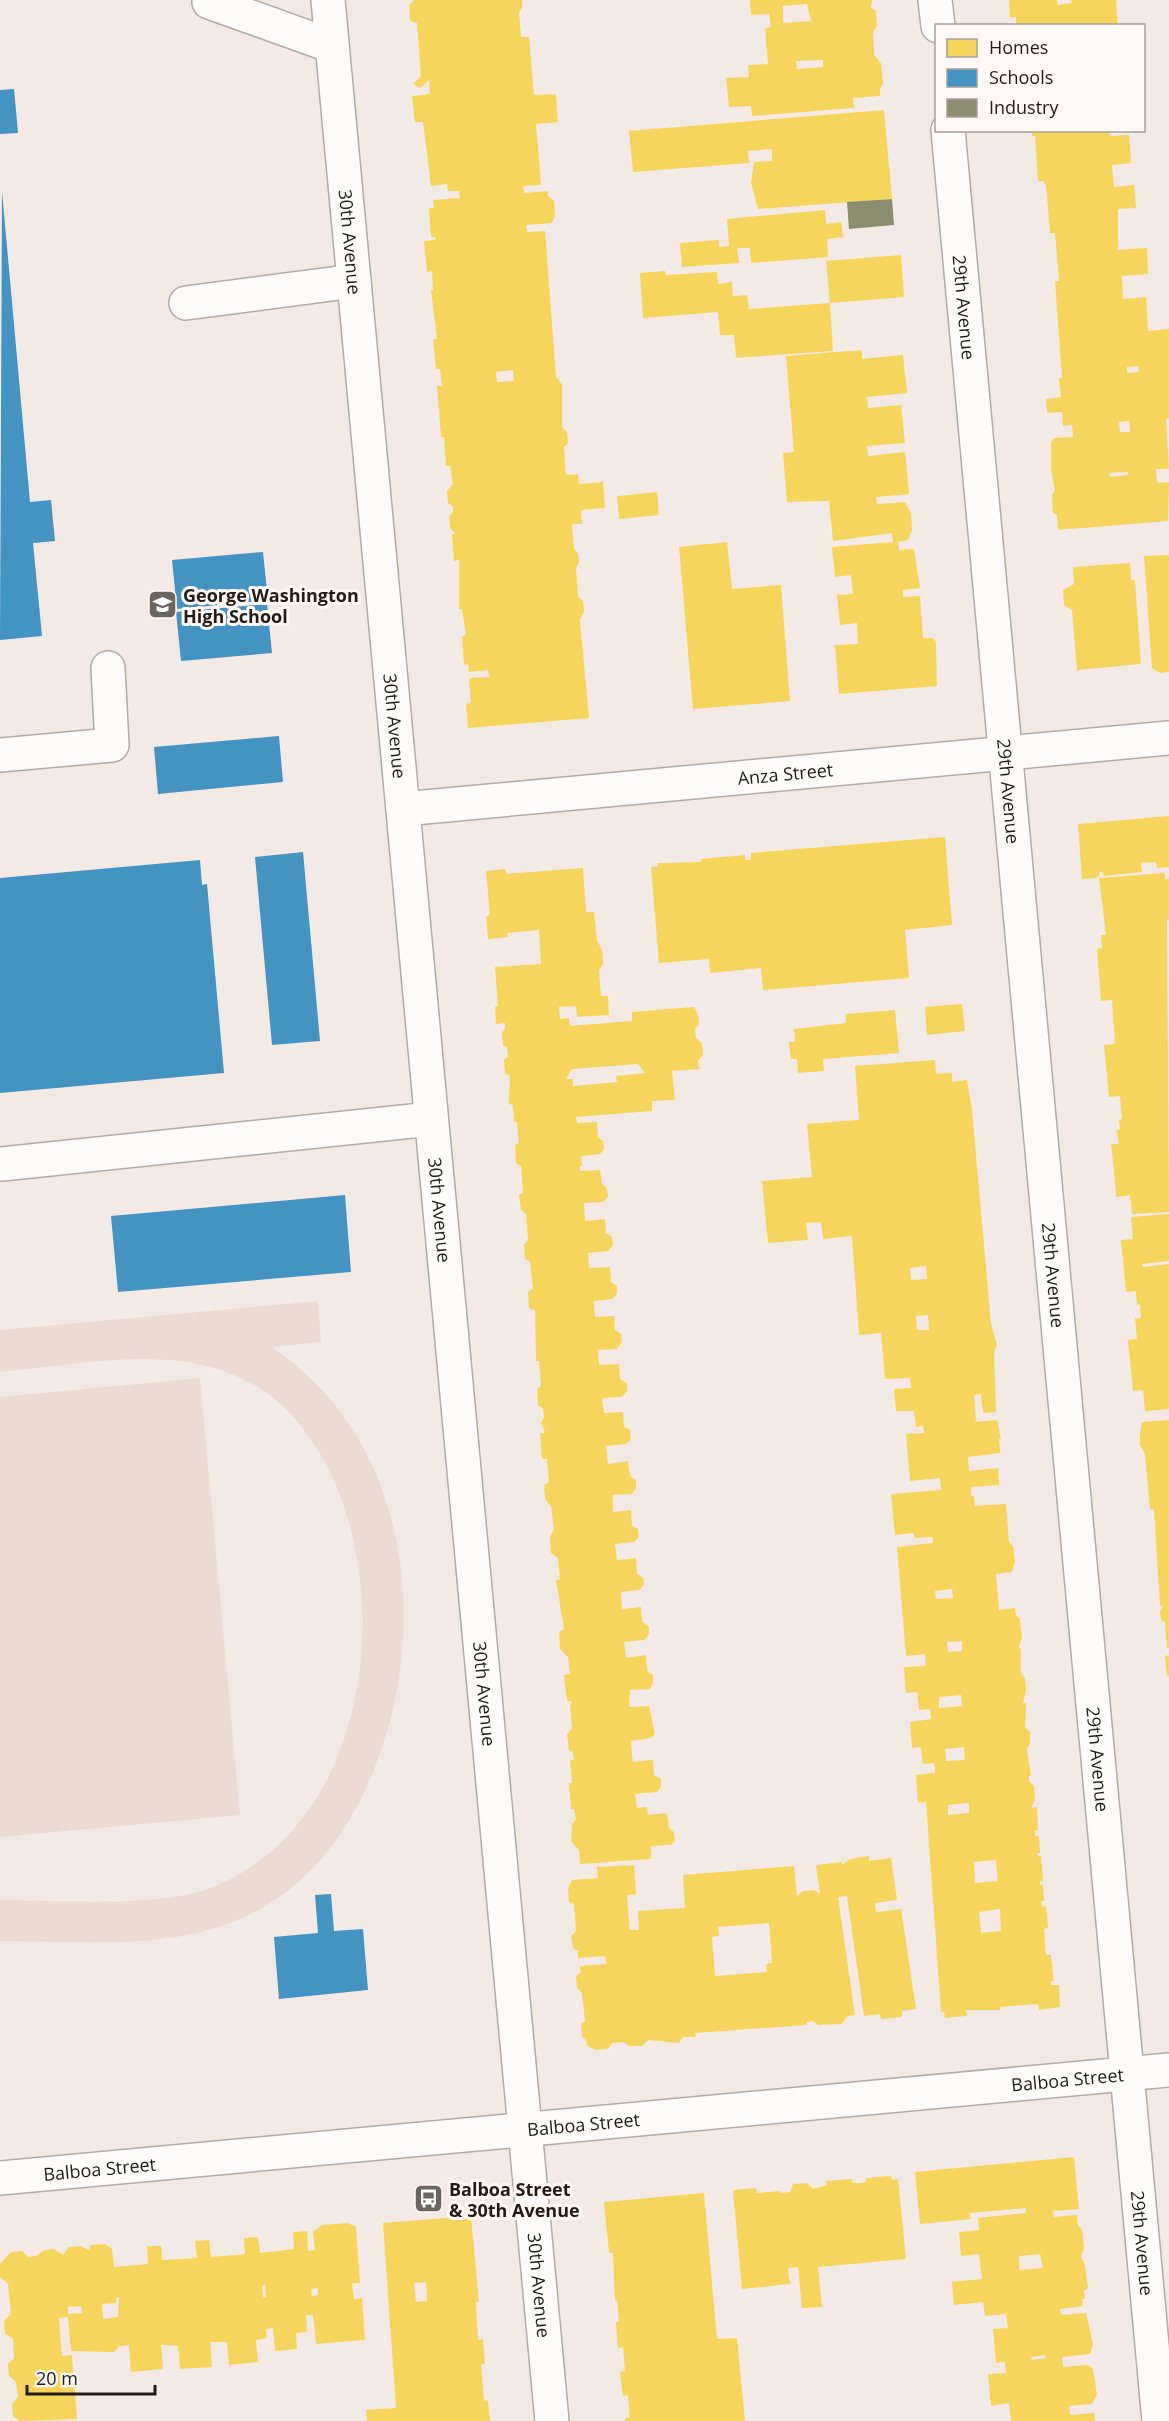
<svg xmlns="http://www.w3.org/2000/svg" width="1169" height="2421" font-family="'Open Sans',sans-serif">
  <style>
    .green { fill: #eddad0 }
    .homes { fill: #f6d55c; fill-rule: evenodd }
    .schools { fill: #4393c3 }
    .industry { fill: #8c8c6e }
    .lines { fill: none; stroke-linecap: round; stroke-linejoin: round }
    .minor-casing { stroke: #b2aba7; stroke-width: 36 }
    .minor { stroke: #fdfcfb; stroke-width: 33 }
    .labels { text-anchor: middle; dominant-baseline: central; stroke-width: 6; stroke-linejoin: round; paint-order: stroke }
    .street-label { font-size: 18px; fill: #221c19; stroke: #fff8f4 }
    .poi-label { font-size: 18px; font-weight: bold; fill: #221c19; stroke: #fff8f4; text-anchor: start }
  </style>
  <rect width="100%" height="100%" fill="#f4eae5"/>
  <path class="green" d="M318,1301L321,1342L271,1347C412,1439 433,1634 370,1779C347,1833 311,1882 258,1910C180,1953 86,1941 0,1941V1900C62,1900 164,1909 218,1885C366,1820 393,1609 332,1476C313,1436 284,1398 243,1379C169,1343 79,1365 0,1372V1330Z
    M200,1378L240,1815L0,1837V1397Z"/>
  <path class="homes" d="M414,0H522V8L519,12L521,37H529L534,95L556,94L558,122L536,124L541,185L523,186L524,193L548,191V196L554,201L555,216L552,223L526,225L527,232L545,231L556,377L562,384V427L567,432L568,443L564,447L566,475L578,474L579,484L603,482L605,508L581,510L582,524H572L574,549L578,554L579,562L576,568L578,597L583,601L584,611L580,620L589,718L468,728L466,704L471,703L469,678L489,677L488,670L469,672L468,664L464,665L462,636L466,635L462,609H459V560L454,561L452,534H456L450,528L449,516L453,512V507L448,503L447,491L453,484L450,466H446L444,437H441L437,386H442L440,369H436L433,339H437L431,290H433L432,271L427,272L424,241L436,240L435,237H431L429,208H434L433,200L460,198L459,191H448L447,184L431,186L423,122H415L412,96L430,94L429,80L420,88L413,84L421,76L417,23L410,21L409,5ZM513,370L514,381L497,382L496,372Z
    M750,0H872L871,8L876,11L877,26L873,32L874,55L881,63L883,84L880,88V96L853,98L854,108L752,116L751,106L729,107L726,78L749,77L748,65L768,64L765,28L771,27L769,14L751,15ZM807,4L811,21L783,23V6ZM823,60V67L797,69L796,61Z
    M1009,0H1057L1058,5L1072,3L1071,0H1116L1118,26H1016V17L1010,18Z
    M884,110L892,199L758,209L751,183L754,162L772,161V149L748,151L749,163L633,172L629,131Z
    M1032,130L1109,131L1110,136L1129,135L1131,163L1112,165L1114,187L1134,185L1136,208L1118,209V250L1147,248L1148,274L1122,276L1123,299L1146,297L1148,331L1169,329V418L1166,419L1169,469H1156L1157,483L1169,482L1168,521L1058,530L1057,515L1053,513L1052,495L1055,491L1051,469V442L1054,438L1073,437L1072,425L1063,426L1062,412L1047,413L1046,399L1061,397L1059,378H1062L1055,281H1059L1055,233H1050L1046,185L1043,181H1038L1035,136H1032ZM1138,366L1139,372L1127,373V367ZM1129,421L1130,432H1120L1119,422ZM1128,472V475L1110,477L1109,473Z
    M825,210L826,224L841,222L843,237L827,239L828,257L751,263L750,248H737L739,263L682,267L680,243L719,240V247L729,246L727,219Z
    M901,255L904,297L830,303L826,261Z
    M665,271L666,275L717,272L718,284L732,282L733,296L747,295L749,309L830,303L833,351L736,358L734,335H720L718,312L643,318L640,273Z
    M862,350V359L903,355L907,393L867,397L868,408L901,405L905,443L867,446L868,456L905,452L909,494L876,497L877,504L905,502L911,513L912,530L908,540L898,542L899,550L914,549L920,588L903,590V597L920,596L923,638H933L936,642L937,686L839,694L835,645L858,644L857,623L840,625L837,595L853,594L851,575L835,577L832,547L893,542L892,533L833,541L829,501L787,502L783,453L794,452L786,356Z
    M657,492L659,515L619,519L617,496Z
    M727,542L732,589L781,585L790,701L693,709L679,547Z
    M1169,555V672L1160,673L1152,668L1144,556Z
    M1130,563L1131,580H1135L1141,664L1077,670L1072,610L1064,605L1063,590L1074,584L1073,567Z
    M1169,816V867L1157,868L1156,862L1141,863L1142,872L1104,876L1103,872H1099V876L1095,878L1082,879L1078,824Z
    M945,837L952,925L905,930L909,978L763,990L761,968L710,973L709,959L659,963L651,867L658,866L657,863L701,862V859L745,855V860H751V853Z
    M583,868L586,912H594L597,941L602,949L603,964L599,970L601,996H608L609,1015L577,1017L576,1006L559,1007L560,1019L569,1018L570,1026L632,1021V1012L694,1007L698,1014L699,1025L695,1029L696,1038L702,1043L703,1055L698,1061L699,1069L672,1071L675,1100L652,1101V1111L576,1117L577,1123L597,1122L598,1137L603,1141L604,1149L600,1154L581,1156L582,1166H580V1171L600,1170L602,1184L607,1188L608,1197L603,1202L584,1203L585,1221L605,1219L606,1233L612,1237L613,1245L608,1251L588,1253L589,1268L610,1267L611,1282L617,1286V1294L612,1299L594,1301L595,1317L614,1316L615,1330L621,1334L622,1342L617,1349L598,1350L599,1365L619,1364L620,1379L627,1383V1391L622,1397L602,1398L604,1413L623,1412L624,1427L630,1430L631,1439L626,1444L606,1446L608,1464L628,1461L630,1476L636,1480V1489L631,1494L613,1495V1512L631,1510L632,1526L638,1529L639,1537L634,1542L615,1544L617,1560L636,1558L637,1573L643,1578L644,1585L639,1590L621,1592L622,1609L641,1607L642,1622L649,1626V1634L644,1640L624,1642L626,1658L646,1655L647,1671L653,1675V1683L650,1689L630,1690L629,1707L649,1706L655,1734L651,1738L631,1741L632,1755L633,1762L653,1760L654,1775L661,1779V1787L657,1792L635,1794L637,1808L647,1807L648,1815L667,1813L669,1828L674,1832L675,1841L671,1845L651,1846V1859L580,1864L579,1850L571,1841L572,1824L576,1819L574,1809H571L569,1783H572L570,1760H574L573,1752L569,1750L567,1734L572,1729L570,1704H572L571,1701H567L564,1675L570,1674L568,1657L560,1649L559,1632L564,1629L556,1580H560L558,1558L551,1553L550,1537L554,1529L551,1507L545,1499L544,1485L549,1482L547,1459H542L540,1433H545L541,1423L544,1417L543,1408L538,1406L537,1389L541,1386L539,1361H536L535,1311L529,1308L528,1292L533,1289L530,1261L525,1259L524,1244L528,1241L526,1214L521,1210L519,1195L523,1192L521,1166L516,1163L515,1145L519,1143L517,1122H514L513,1105L509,1104L510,1076L505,1074L504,1060L508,1057L507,1047L503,1046L502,1032L505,1029V1023L496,1024L495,1007L498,1006L495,967L541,964L539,930L507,933L508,937L488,939L486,916L490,915L486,871L506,869V874ZM638,1064L645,1073L616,1076L617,1082L573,1086V1079H566L572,1069Z
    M1165,873V879L1169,878V919L1167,920L1169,1212L1132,1214L1130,1195L1116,1197L1114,1170L1111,1144H1119L1117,1130H1120L1119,1120L1122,1119L1120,1096L1109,1097L1104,1045L1115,1044L1112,1000L1101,1001L1097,949L1102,948L1101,935H1106L1099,878Z
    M962,1004L965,1031L927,1035L925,1007Z
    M895,1010L899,1053L823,1059L824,1071L798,1073L797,1059H791L789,1042H795L794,1029L846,1023V1014Z
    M935,1060L936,1074L952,1073V1082L967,1080L972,1110L991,1324L997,1345L994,1352L996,1412L983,1413L981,1394L974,1395L976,1422L997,1420L1001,1439H999L1000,1453L968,1457L969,1471L998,1468L999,1485L971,1487V1496H974L975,1506L1006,1504L1009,1542L1013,1546L1015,1562L1012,1572L996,1574L999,1610L1015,1608L1016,1615L1020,1619L1022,1637L1018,1649L1021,1648V1674L1025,1678L1026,1690L1023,1703H1026L1025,1728L1030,1732V1744L1027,1749L1031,1776H1029V1781L1034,1786L1035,1800L1031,1808L1037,1807L1038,1830L1035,1831V1836H1039L1040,1853H1037L1038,1856H1041L1043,1881H1040V1885H1043L1044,1901H1041L1042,1907L1046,1906L1048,1928L1044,1929L1046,1955H1051L1054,1981H1051V1985H1059L1060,2007L1039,2010L1038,2004L1000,2007V2010H966L967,2016L945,2018L944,2012H941L926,1802L918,1803L916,1775L935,1773L934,1763L923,1764L921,1747L912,1748L910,1722L931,1719L930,1709L919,1710L917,1692L906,1693L904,1667L926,1666L925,1654L906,1656L897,1547L933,1543V1537L914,1538V1533L895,1535L891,1494L941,1490L940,1478L910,1481L906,1434L924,1433L923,1426L916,1427L914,1411H896L894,1389L911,1388L910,1378L885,1379L881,1333L859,1335L852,1236L823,1239L821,1222L806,1223L808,1240L768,1243L762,1181L812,1177L807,1124L859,1120L855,1066ZM926,1266L927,1279L911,1280L910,1268ZM928,1315L929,1330H917L916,1316ZM952,1589L953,1598L936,1599L935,1591ZM962,1641V1651L948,1652L947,1642ZM961,1695L962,1706L939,1708V1697ZM964,1747L965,1760L946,1761L945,1749ZM969,1803V1813L948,1815V1805ZM996,1860L998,1881L975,1883L974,1862ZM1000,1909L1001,1931L981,1933L979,1912Z
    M1169,1214V1261L1142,1264V1267L1169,1264V1409L1145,1411L1143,1390L1133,1391L1128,1340L1137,1339L1135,1318H1141L1140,1304L1137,1305L1136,1291L1126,1292L1121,1240L1133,1239L1131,1217Z
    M1169,1420V1648H1167L1165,1622L1161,1620L1160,1611L1164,1605L1160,1606L1154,1509H1150L1145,1455L1140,1445V1435L1142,1422Z
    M1169,1655V1676H1167L1165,1656Z
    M869,1856V1861L891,1858L897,1900L875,1903L876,1912L901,1909L916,2009L902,2011V2017L881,2019L880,2014L864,2016L847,1896L838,1897L855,2015L848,2016L841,2024L818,2025L813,2021L807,2022V2025L695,2033L696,2037H683L679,2043L648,2040L642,2046H629L624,2042L612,2043L608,2049L596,2050L587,2046L586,2040L582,2037L581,2024L585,2021L582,1993L577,1988L576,1976L581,1972L580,1966L606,1964L605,1956L578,1958V1951L573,1948L571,1936L576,1931L574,1904L569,1902L568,1888L572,1880L598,1878L597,1867L634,1865L636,1894L627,1895L630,1930H639L638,1911L685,1908L683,1875L794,1866L797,1897L802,1891L814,1890L820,1894L816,1865L842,1862V1865L850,1859ZM769,1923L772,1963L766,1964L767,1972L715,1976L712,1937L719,1936L718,1927Z
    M1074,2157L1079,2209L1053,2211L1054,2217L1077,2215L1078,2226L1082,2228L1084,2247L1081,2257L1085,2265L1088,2288L1084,2291L1085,2299H1082L1083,2306L1060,2309L1061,2315L1086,2313L1093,2344L1090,2354L1062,2357L1063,2367L1088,2365L1093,2369L1097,2395L1092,2404L1069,2406L1070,2415L1094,2413L1095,2421H1011L1009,2403L991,2406L988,2374L1006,2373L1005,2362L996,2363L993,2329L1008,2328L1006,2314L985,2316L983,2302L954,2305L952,2282L982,2279L979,2254L961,2256L959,2232L979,2230L978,2218L1026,2213V2208L970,2213L971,2219L920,2224L915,2172ZM1040,2254L1043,2268L1019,2270V2256ZM1045,2355L1046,2358L1032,2360L1031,2357Z
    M891,2176L892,2180L898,2179L906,2259L818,2267L822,2307L802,2308L798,2267L788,2268L790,2284L742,2289L733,2190L756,2188L757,2193L780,2191L781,2193L790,2192L793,2184L807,2183L813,2189L827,2185L826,2181L852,2179V2183H859L866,2182V2178Z
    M704,2193L717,2339L737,2338L745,2421H625V2418L630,2417L628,2395L623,2396L620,2372L625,2371L623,2347L618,2348L616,2322H619L617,2301H615L613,2253H609L604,2202Z
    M471,2216L479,2302H476L478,2340L483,2339L485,2364H481L484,2401L488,2400L490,2421H367L366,2410L396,2408L383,2223ZM426,2282L427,2301L416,2302L414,2283Z
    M348,2223L356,2227L360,2283H352L354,2299L362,2298L365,2340L316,2344L313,2315H306L307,2332L296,2333L297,2349L275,2351L273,2328L266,2329L267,2338L256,2340L258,2362L229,2365L227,2342H210L212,2367L180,2369L178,2346L161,2345L163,2369L131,2372L129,2345L120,2346L114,2352L71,2351L68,2317L59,2318L62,2356L72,2355L77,2419L20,2421L13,2416L12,2404L18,2397L16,2382L9,2376L8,2364L14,2358L13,2339L5,2333L4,2321L11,2314L8,2284L0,2277V2264L11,2252L22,2251L28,2257L36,2256L44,2250L54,2249L63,2255L69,2247L81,2246L89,2250L91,2245L105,2244L112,2249L114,2267L148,2264L147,2246H161L162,2260L197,2258L195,2241L209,2240L211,2257L245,2254L244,2238L258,2237L260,2253L294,2249L293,2232L307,2231L308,2251L315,2250L313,2232L322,2225ZM262,2285H265L266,2297H263ZM318,2288V2295L312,2296L311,2289ZM119,2297L118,2317L103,2319L102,2304L116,2303V2298ZM81,2306L82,2313L68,2314V2307Z"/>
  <path class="schools" d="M14,89L18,133L0,134V90Z
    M2,191L30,502L51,500L55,541L33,543L42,636L0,640Z
    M263,552L268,600L177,609L172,560Z
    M267,604L272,653L181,661L176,612Z
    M279,736L283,782L158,794L154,747Z
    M303,852L320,1041L272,1045L255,857Z
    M200,860L202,885L207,884L224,1073L0,1093V878Z
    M345,1195L351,1272L118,1292L111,1216Z
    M331,1894L334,1931L363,1929L368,1990L279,1999L274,1937L318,1933L315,1895Z"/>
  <path class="industry" d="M892,199L894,225L849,229L847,202Z"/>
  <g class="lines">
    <defs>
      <g id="minor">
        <path id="s1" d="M328,0L552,2421"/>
        <path d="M935,0L938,26"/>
        <path d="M209,2L332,46"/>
        <path id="s2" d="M948,130L1159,2421"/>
        <path d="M186,303L354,281"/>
        <path d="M0,755L112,745L108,668"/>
        <path id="s3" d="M403,809L1169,738"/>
        <path d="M2,1164L431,1119"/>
        <path id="s4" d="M0,2178L1169,2070"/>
      </g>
    </defs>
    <use href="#minor" class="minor-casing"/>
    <use href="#minor" class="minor"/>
  </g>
  <defs>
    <symbol id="school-square" viewBox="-11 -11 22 22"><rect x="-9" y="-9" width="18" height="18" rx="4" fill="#6c6460" stroke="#fff8f4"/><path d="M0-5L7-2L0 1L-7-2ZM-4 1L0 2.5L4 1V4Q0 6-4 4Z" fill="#fff"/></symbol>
    <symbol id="bus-square" viewBox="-11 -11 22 22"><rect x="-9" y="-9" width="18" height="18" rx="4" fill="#6c6460" stroke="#fff8f4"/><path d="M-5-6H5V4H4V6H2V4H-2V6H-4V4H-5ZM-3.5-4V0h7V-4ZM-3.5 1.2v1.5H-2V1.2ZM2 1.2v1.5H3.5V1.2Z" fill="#fff"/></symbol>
  </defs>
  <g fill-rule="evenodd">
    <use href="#school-square" x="146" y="588" width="33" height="33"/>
    <use href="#bus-square" x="412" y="2182" width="33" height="33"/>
  </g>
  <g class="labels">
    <g class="street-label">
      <text stroke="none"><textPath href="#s1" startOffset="243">30th Avenue</textPath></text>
      <text stroke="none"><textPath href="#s2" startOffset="178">29th Avenue</textPath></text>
      <text stroke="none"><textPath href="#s1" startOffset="729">30th Avenue</textPath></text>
      <text stroke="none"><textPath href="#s3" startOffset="384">Anza Street</textPath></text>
      <text stroke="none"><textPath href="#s2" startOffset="664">29th Avenue</textPath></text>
      <text stroke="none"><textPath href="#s1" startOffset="1215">30th Avenue</textPath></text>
      <text stroke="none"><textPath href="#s2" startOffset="1150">29th Avenue</textPath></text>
      <text stroke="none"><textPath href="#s1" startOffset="1701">30th Avenue</textPath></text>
      <text stroke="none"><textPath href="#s2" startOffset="1636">29th Avenue</textPath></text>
      <text stroke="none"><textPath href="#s4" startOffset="1072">Balboa Street</textPath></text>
      <text stroke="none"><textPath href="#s4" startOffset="586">Balboa Street</textPath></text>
      <text stroke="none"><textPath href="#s4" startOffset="100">Balboa Street</textPath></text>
      <text stroke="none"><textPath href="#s2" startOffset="2122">29th Avenue</textPath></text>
      <text stroke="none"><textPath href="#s1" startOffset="2295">30th Avenue</textPath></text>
    </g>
    <g class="poi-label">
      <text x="183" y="595">George Washington<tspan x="183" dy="21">High School</tspan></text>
      <text x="449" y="2189">Balboa Street<tspan x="449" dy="21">&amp; 30th Avenue</tspan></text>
    </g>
  </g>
  <rect x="935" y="24" width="210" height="108" fill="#fff8f4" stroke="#a7a09c" stroke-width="1.5"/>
  <rect x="947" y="39" width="30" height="18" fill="#f6d55c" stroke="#a7a09c" stroke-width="1.5"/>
  <text x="989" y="54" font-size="18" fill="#221c19">Homes</text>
  <rect x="947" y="69" width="30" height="18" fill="#4393c3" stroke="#a7a09c" stroke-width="1.5"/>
  <text x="989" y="84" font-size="18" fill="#221c19">Schools</text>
  <rect x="947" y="99" width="30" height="18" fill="#8c8c6e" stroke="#a7a09c" stroke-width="1.5"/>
  <text x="989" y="114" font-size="18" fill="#221c19">Industry</text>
  <path d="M27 2385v9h128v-9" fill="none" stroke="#221c19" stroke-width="3"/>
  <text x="36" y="2385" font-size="18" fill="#221c19" stroke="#fff8f4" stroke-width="4.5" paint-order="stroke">20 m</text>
</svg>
